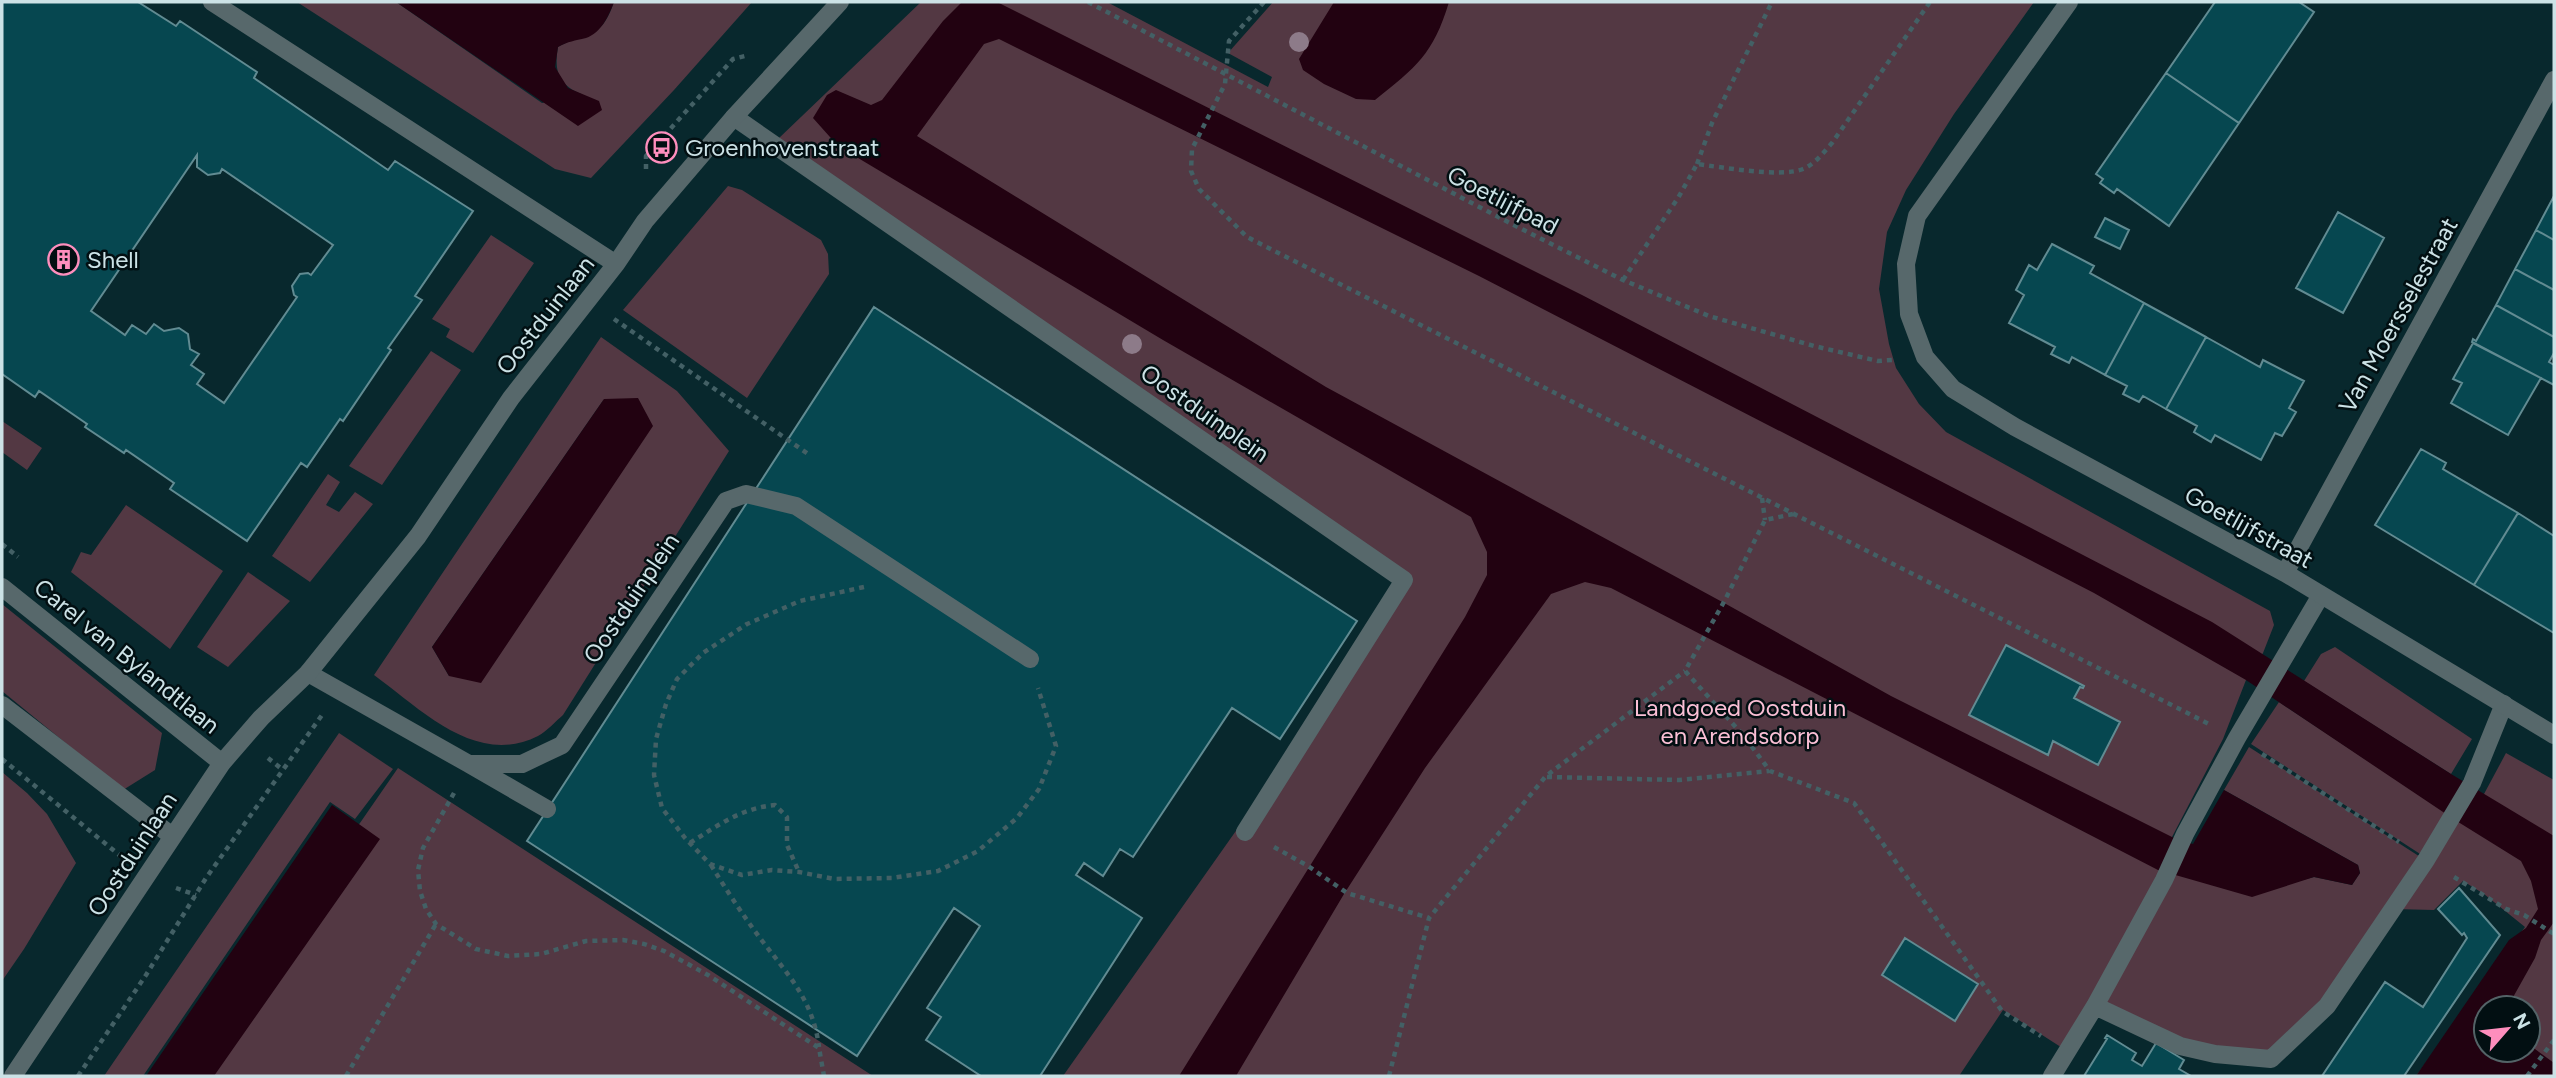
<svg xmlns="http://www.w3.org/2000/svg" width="2556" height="1078" font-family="Figtree,sans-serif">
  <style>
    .green { fill: #533843; fill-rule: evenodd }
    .water { fill: #220211 }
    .building { fill: #064750; stroke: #618b92; stroke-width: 2; fill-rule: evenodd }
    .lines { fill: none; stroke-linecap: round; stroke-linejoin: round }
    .path { stroke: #436065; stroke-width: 4.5; stroke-dasharray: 5 5; stroke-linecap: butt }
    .service { stroke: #57686b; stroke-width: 18 }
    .minor { stroke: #57686b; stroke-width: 18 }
    .tree { fill: #8d7b89 }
    .labels { text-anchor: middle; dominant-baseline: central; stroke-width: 5; stroke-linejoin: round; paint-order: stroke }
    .poi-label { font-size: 24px; fill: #cce2e6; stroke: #020f12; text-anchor: start }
    .street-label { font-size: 24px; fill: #cce2e6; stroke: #020f12 }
    .park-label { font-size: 24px; fill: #fabfd5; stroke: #020f12 }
  </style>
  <rect width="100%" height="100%" fill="#08282d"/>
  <path class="green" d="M297,2H396L542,103L581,94C558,84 554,71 558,47C588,30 600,42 614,2H752L674,90L591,178L555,169Z
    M921,2H1107L1268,87L1272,77L1228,53L1273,2H2034L1954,114L1906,190L1887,232L1879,289L1889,344L1896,368L1919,404L1946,432L2270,611L2274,625L2263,653L2246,680L2223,739L2172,837L2158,870L2295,882L2314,877L2352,885L2360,873L2358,865L2224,790L2249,747L2425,860L2325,1006L2269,1058L2215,1052L2095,1005L2067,1051L2003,1010L1959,1076H1063L1413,580L778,139Z
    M728,186L742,190L821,240L828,254L829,274L747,398L623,310Z
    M491,235L534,263L473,353L446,337L450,329L432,319Z
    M601,337L677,391L729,451L563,715C556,721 547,731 538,736C476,767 422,710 374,675ZM604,399L449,676L432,647Z
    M431,351L461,370L382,485L349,466Z
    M2,421L42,448L27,470L2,452Z
    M328,474L340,482L326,505L339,512L355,492L373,504L310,582L272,556Z
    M126,505L223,571L170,649L71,572L81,552L91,555Z
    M248,572L290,601L228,667L197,647Z
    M2,604L162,733L155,770L123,790L2,691Z
    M2335,647L2472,739L2451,774L2304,681L2321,654Z
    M2279,702L2451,816L2452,820L2484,794L2506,753L2554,780V1076H2416L2525,927L2484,894L2463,881L2434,910L2393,909L2434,863L2251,744ZM2486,1008H2528V1050H2486Z
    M339,733L393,769L355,819L330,802L143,1076H104Z
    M398,768L873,1076H185Z
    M2,772L27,793L47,814L76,863L24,949L2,981Z"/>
  <path class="water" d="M396,2H614C609,16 601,33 586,38C574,41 569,41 558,47L555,67L568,88L599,101L602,110L578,126Z
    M962,2H997L1582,295L2212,622L2451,774L2554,836V922L2541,940L2535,958L2507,1008H2486V1050H2528V1041L2535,1049L2554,1063V1076H2416L2509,940L2526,928L2538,909L2531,881L2521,861L2455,820L2246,680L2094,593L1479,276L999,39L984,44L917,136L1326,387L1726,604L1891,696L2172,837L2193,844L2224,790L2358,865L2360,873L2352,885L2314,877L2252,897L2158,870L1611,588L1585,582L1551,594L1425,768L1344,894L1236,1076H1179L1465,617L1487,575V552L1471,517L1163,340L838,146L813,118L827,95L836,90L871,105L882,100L943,21Z
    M1334,2H1449C1433,55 1416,67 1375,100L1356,99L1324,84L1303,70L1299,59Z
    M638,398L653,426L481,683L449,676L432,647L604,399Z
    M332,805L380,839L214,1076H146Z"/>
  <path class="building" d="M2,2H138L176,26L180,21L257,72L254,78L388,170L395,161L473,211L415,296L422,300L388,348L391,350L343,421L340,419L307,467L301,463L247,541L170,489L174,483L126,450L124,453L85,427L87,424L39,391L35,397L2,374ZM197,155V167L208,175L220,173L222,169L333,245L311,275L308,273L300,274L292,286L294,295L297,297L224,403L197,384L204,374L191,365L199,354L190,349L188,334L179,328L164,331L154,324L146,334L132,325L125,335L91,311Z
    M2215,2H2299L2314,12L2239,123L2166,73Z
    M2166,73L2239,123L2169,226L2117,189L2114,193L2100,183L2103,179L2096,174Z
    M2554,196V240L2536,230Z
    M2338,212L2384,238L2343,313L2296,288Z
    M2105,218L2129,230L2120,249L2095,237Z
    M2536,230L2554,240V290L2515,269Z
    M2052,244L2094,266L2090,273L2144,303L2105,375L2072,357L2069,363L2051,354L2055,347L2009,323L2024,295L2016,290L2029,265L2037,270Z
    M2515,269L2554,290V337L2496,305Z
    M2144,303L2206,337L2166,409L2143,396L2139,402L2123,394L2127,386L2105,375Z
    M2496,305L2554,337V353L2549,362L2554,365V385L2472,342L2473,339L2476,341Z
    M874,307L1357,621L1280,739L1232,708L1133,857L1120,849L1103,876L1084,863L1076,875L1142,918L1040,1076H981L926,1040L941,1017L927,1008L980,926L954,908L857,1056L527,841Z
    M2206,337L2260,367L2263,360L2304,381L2289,408L2296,412L2282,436L2275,433L2261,460L2215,435L2211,442L2194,432L2197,426L2166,409Z
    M2473,343L2541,378L2508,435L2451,403L2462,383L2453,379Z
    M2421,449L2446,463L2443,469L2518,513L2474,585L2375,525Z
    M2518,513L2554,536V633L2474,585Z
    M2006,645L2084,686L2083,688L2080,687L2074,698L2120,722L2098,765L2053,741L2048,755L1969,715Z
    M2459,888L2500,935L2404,1076H2322L2385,982L2423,1007L2467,938L2464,933L2462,935L2438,909Z
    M1905,938L1978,984L1955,1021L1882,975Z
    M2107,1035L2136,1053L2132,1060L2142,1066L2156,1043L2184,1060L2179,1069L2191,1076H2084L2107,1039L2105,1038Z"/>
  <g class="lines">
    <path class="path" d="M1088,2L1508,222L1623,280L1709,316L1814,346L1878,361L1892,360
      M1264,2L1229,41L1225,84L1192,149L1191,171L1199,189L1247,237L2209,724
      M1697,164L1712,123L1772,2
      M646,169V156L733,59L745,56
      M1623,280L1678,198L1697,164C1721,167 1781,178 1803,169C1815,164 1823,153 1832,143L1930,2
      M614,319L811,456
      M1762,498L1765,520
      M1793,514L1765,520L1725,600L1685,671L1743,735L1770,771L1854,803L2002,1011L2041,1036
      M2,544L18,557
      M864,587L800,601L747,624L703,653L677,679L666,704L656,739L654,775L662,808L685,838L710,864L742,875L772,870L799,872L834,879L892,878L938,871L978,851L1017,818L1039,789L1056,746L1038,688
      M2262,754L2399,842
      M268,758L283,770
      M2,759L123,858
      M1547,777L1679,780L1769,771
      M454,793L423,848L418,870L420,891L426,909L436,924L476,949L508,956L541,954L586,941L623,940L644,944L664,951L708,975L819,1048L824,1076
      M690,843C718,825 742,808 775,805L787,817V845L799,872
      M1274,847L1308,866L1347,893L1429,918
      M711,865C727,891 744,917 763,942C790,977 813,1001 819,1047
      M2454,877L2506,909L2524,915L2554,934
      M176,888L196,895
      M78,1076L146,975L206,878L322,715
      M346,1076L436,924
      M1389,1076L1429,918L1546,776L1685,671
      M2527,1076L2554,1040"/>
    <path class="service" d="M734,117L1404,580L1245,832
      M308,673L469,764H522L562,745L726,501L746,494L796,506L1030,659
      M469,764L547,809
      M2095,1006L2180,1046L2215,1054L2271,1059L2327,1006L2426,860L2472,783L2504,704
      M2052,1076L2095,1006L2164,880L2185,834L2237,738L2321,595"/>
    <path class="minor" d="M212,2L616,264
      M2069,2L1917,216L1906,264L1909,314L1925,357L1953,389L2015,427L2285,573L2554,735
      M2285,573L2554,80
      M2,587L222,763
      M2,705L172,836
      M13,1076L222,763L261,718L308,673L418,536L511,398L616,264L645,221L734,117L840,2"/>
  </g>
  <g class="tree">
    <circle cx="1299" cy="42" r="10"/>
    <circle cx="1132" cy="344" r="10"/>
  </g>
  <defs>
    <symbol id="bus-ring" viewBox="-11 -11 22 22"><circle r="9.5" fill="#020f12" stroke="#fe8ebd" stroke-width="1.5"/><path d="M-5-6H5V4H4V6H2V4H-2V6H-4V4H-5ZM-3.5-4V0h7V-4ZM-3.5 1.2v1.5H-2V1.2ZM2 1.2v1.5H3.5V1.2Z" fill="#fe8ebd"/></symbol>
    <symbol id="building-ring" viewBox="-11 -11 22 22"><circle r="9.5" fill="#020f12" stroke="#fe8ebd" stroke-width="1.5"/><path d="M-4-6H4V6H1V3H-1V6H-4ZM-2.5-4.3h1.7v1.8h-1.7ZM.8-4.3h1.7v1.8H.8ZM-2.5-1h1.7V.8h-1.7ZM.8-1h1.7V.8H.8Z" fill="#fe8ebd"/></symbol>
  </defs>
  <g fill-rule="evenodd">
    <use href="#bus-ring" x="644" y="130" width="35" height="35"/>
    <use href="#building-ring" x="46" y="242" width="35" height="35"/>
  </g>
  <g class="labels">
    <g class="poi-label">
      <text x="685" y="147">Groenhovenstraat</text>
      <text x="87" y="259">Shell</text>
    </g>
    <g class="street-label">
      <text transform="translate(1503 200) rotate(27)">Goetlijfpad</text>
      <text transform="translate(545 315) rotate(-52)">Oostduinlaan</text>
      <text transform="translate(2398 315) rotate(-61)">Van Moersselestraat</text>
      <text transform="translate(1205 413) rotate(35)">Oostduinplein</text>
      <text transform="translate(2249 527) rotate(29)">Goetlijfstraat</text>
      <text transform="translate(631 598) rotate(-56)">Oostduinplein</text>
      <text transform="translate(127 656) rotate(39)">Carel van Bylandtlaan</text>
      <text transform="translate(132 854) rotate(-57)">Oostduinlaan</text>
    </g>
    <g class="park-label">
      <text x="1740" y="707">Landgoed Oostduin<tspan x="1740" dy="28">en Arendsdorp</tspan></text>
    </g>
  </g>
  <rect width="2556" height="1078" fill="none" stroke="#cce2e6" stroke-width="7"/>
  <g transform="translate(2507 1029) rotate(62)"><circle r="33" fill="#020f12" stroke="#536367" stroke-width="2"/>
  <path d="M0-5L12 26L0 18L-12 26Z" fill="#fe8ebd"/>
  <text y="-10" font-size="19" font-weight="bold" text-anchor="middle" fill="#cce2e6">N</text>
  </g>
</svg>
